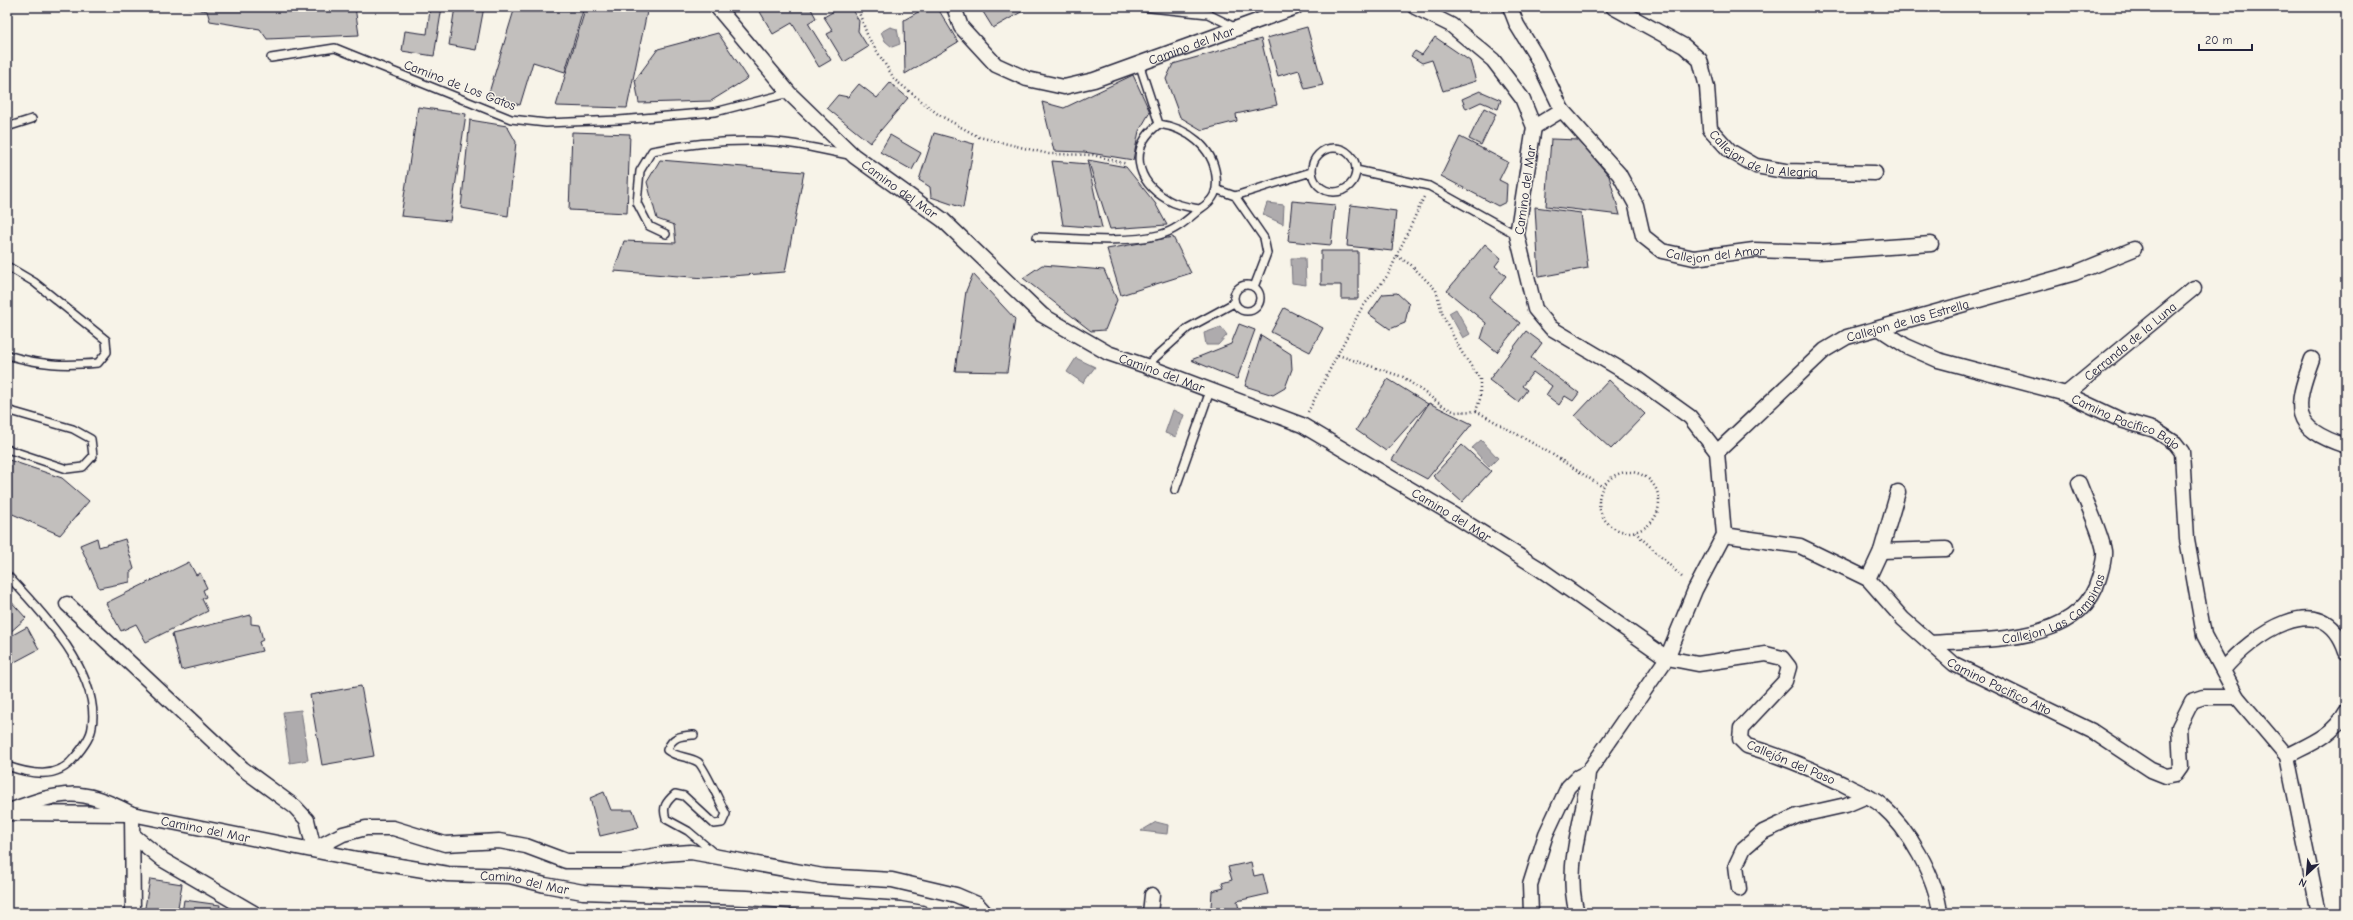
<svg xmlns="http://www.w3.org/2000/svg" width="2353" height="920" font-family="'Comic Neue',sans-serif">
  <style>
    .water { fill: #aeabad; stroke: #76747f }
    .building { fill: #c2bfbd; stroke: #22223b }
    .lines { fill: none; stroke-linecap: round; stroke-linejoin: round }
    .service-casing { stroke: #22223b; stroke-width: 10 }
    .minor-casing { stroke: #22223b; stroke-width: 17 }
    .path { stroke: #22223b; stroke-width: 2.5; stroke-dasharray: 1 3; stroke-linecap: butt }
    .service { stroke: #f7f3e8; stroke-width: 7 }
    .minor { stroke: #f7f3e8; stroke-width: 14 }
    .labels { text-anchor: middle; dominant-baseline: central; stroke-width: 3; stroke-linejoin: round; paint-order: stroke }
    .street-label { font-size: 13px; fill: #22223b; stroke: #f7f3e8 }
  </style>
  <rect width="100%" height="100%" fill="#f7f3e8"/>
  <filter id="ink" filterUnits="userSpaceOnUse"><feTurbulence type="fractalNoise" baseFrequency=".025" numOctaves="2"/><feDisplacementMap in="SourceGraphic" scale="8" xChannelSelector="R" yChannelSelector="G"/><feConvolveMatrix kernelMatrix="1 2 1 2 8 2 1 2 1" color-interpolation-filters="sRGB"/></filter>
  <g filter="url(#ink)">
    <path class="water" d="M890,27L897,29L900,44L892,47L885,41L881,32Z
      M1267,203L1284,205L1283,224L1263,215Z
      M1291,258H1305L1306,285L1292,283Z
      M1456,309L1470,334L1463,338L1449,313Z
      M1221,327L1227,335L1218,345H1206L1204,333Z
      M1076,358L1095,367L1083,383L1067,372Z
      M1173,410L1184,415L1176,437L1165,433Z
      M1481,440L1498,458L1489,467L1472,448Z
      M301,710L308,760L290,763L283,712Z
      M1156,822L1168,825L1167,834L1141,831Z"/>
    <path class="building" d="M184,7H355L359,35L267,39L260,29L210,21L207,11Z
      M416,7H442L434,56L402,51L405,31L427,34L430,9Z
      M455,7H484L476,50L449,45Z
      M515,7H584L565,72L533,62L520,105L488,96Z
      M586,7H648L627,108L556,106Z
      M764,7H810L816,18L808,23L831,60L819,67L792,23L773,34L759,10Z
      M841,7H850L859,21L858,31L868,47L844,62L827,34L833,31L824,17Z
      M927,7H937L958,42L905,74L904,20Z
      M980,7H1030L993,28Z
      M1307,27L1323,85L1305,89L1299,70L1278,76L1267,38Z
      M718,33L748,78L711,101L639,103L635,80L658,49Z
      M1435,37L1470,61L1476,81L1443,91L1432,60L1422,63L1411,56L1415,51L1422,55Z
      M1261,39L1277,105L1236,114L1237,121L1202,130L1180,117L1166,79L1173,64Z
      M1133,75L1150,112L1139,131L1133,160L1084,152L1054,151L1042,102L1064,108Z
      M890,83L908,98L870,143L827,108L838,95L848,97L859,84L877,98Z
      M1480,91L1501,100L1498,109L1481,102L1466,109L1462,99Z
      M418,107L466,114L450,221L401,216Z
      M1484,108L1496,114L1481,145L1469,139Z
      M470,120L507,126L516,142L508,216L461,208Z
      M572,132L630,134L627,213L569,210Z
      M934,133L974,144L963,208L931,197L930,187L919,180Z
      M890,135L921,153L912,170L880,152Z
      M1460,137L1508,162L1499,180L1507,184L1506,202L1498,206L1441,176Z
      M1551,139L1579,140L1609,176L1620,215L1546,206Z
      M660,160L804,172L785,272L705,278L614,271L624,241L676,243L674,225L657,219L647,182Z
      M1088,160L1126,167L1155,203L1167,225L1110,229Z
      M1052,161L1088,164L1102,228L1063,225Z
      M1292,201L1335,205L1331,245L1288,241Z
      M1351,205L1396,211L1392,251L1347,246Z
      M1535,207L1581,213L1588,268L1539,277Z
      M1173,237L1191,273L1121,295L1107,249Z
      M1485,244L1501,258L1495,266L1506,276L1489,298L1520,323L1497,352L1481,339L1486,323L1447,291Z
      M1321,251H1358V299H1341V285H1321Z
      M1042,265L1104,270L1117,300L1105,330L1091,331L1023,278Z
      M973,274L1015,319L1007,372L955,371L966,291Z
      M1397,293L1409,304L1405,323L1390,329L1369,314L1383,294Z
      M1284,308L1323,328L1310,352L1271,332Z
      M1239,324L1255,330L1237,379L1191,360L1231,344Z
      M1526,331L1542,343L1531,358L1579,393L1573,401L1565,396L1559,405L1546,395L1552,386L1533,372L1522,386L1527,390L1518,402L1489,380Z
      M1261,335L1291,354L1292,369L1285,388L1273,395L1245,386Z
      M1388,379L1428,404L1386,451L1356,430Z
      M1609,380L1645,414L1611,449L1575,416Z
      M1429,403L1472,424L1427,479L1392,460Z
      M1462,445L1491,471L1462,502L1433,476Z
      M9,460L62,478L89,501L60,535L8,512Z
      M97,538L99,547L125,539L134,569L130,572V582L99,588L80,545Z
      M189,562L196,575L200,573L207,588L203,590L206,597L202,599L208,611L146,642L136,624L121,631L106,603Z
      M7,597L26,618L7,635Z
      M251,615V624L259,625L263,640L259,642L262,651L181,670L172,634Z
      M27,627L39,649L9,665L7,661V638Z
      M361,686L374,756L322,765L310,695Z
      M604,792L611,810H633L639,827L600,836L590,798Z
      M1251,862L1254,876L1263,874L1268,894L1237,901L1240,913H1215L1211,907L1212,891L1224,888L1222,883L1232,880L1228,867Z
      M150,879L182,884L177,913H144Z
      M184,900L220,905L219,913H182Z"/>
    <g class="lines">
      <defs>
        <path id="service" d="M1141,7L1208,14L1236,28
          M271,58L335,48L511,119L546,123L619,120L715,112L789,93
          M1139,63L1159,124
          M1159,124C1187,128 1213,147 1216,176C1218,192 1214,200 1200,209C1189,207 1178,206 1168,200C1135,181 1128,147 1159,124Z
          M7,127L32,119
          M1312 170a22 22 0 1 1 44 0a22 22 0 1 1-44 0Z
          M1356,170L1429,186L1517,235
          M1218,190L1235,196L1311,172
          M1235,196L1264,238L1267,253L1254,287
          M666,234L649,226L637,203L640,171L652,151C693,143 735,139 777,142C801,144 826,151 850,155
          M1037,237C1075,238 1123,244 1159,235C1176,231 1188,219 1200,209
          M7,266L34,282L106,340L107,352L98,363C63,366 41,365 7,355
          M1234 298a13 13 0 1 1 26 0a13 13 0 1 1-26 0Z
          M1146,366L1188,328L1234,303
          M7,410L73,429L91,439L93,456L83,467L67,469L7,449
          M1175,490L1210,391
          M7,575C41,611 101,673 92,727C91,738 81,750 74,758C57,780 30,774 7,766
          M694,735C680,736 673,736 667,750C677,758 688,756 698,762C704,766 721,805 726,814L722,823L714,824L684,796L675,794C666,802 662,807 666,819L688,831L714,853"/>
        <g id="minor">
          <path id="s1" d="M717,7L789,93L854,156L943,220L1042,315L1108,353L1146,366L1302,425L1447,511L1540,569L1667,658L1698,664L1766,654L1782,658L1789,667L1785,681L1741,728L1740,739L1747,746C1781,756 1812,769 1843,784C1856,791 1870,796 1881,805C1909,829 1936,877 1940,913"/>
          <path id="s2" d="M954,7L961,27L996,65L1027,79L1064,87L1094,80L1296,7"/>
          <path d="M1415,7L1451,25L1493,60L1522,98L1534,127L1517,235L1535,309L1551,328L1637,379L1690,417L1717,452L1724,535L1695,590L1667,658L1588,772L1578,777L1568,787L1546,834L1530,885L1531,913"/>
          <path d="M1510,7L1517,25L1536,56L1562,110"/>
          <path id="s3" d="M1613,7L1684,46L1700,60L1707,87L1710,129L1730,151L1756,166L1785,171L1875,173"/>
          <path id="s4" d="M1534,127L1562,110L1619,174L1636,205L1643,236L1662,251L1694,258L1754,250L1819,252L1931,244"/>
          <path id="s5" d="M1880,329L1906,346L1938,360L2066,394L2121,420L2155,430L2175,443L2182,452L2187,539L2204,635L2237,697L2287,756L2319,913"/>
          <path d="M2312,359C2294,409 2290,428 2346,446"/>
          <path id="s6" d="M2066,394L2194,288"/>
          <path id="s7" d="M1717,452L1825,350L1847,337L2075,273L2134,249"/>
          <path id="s8" d="M1724,535L1800,546L1868,579L1903,619L1954,664L2092,731L2151,770L2166,776L2176,774L2181,767L2179,727L2192,701L2204,697H2237"/>
          <path d="M1881,551L1946,549"/>
          <path d="M1868,579L1881,551L1898,492"/>
          <path d="M67,604L243,769L295,807L307,820L314,849"/>
          <path id="s9" d="M1930,643C1984,639 2081,645 2099,578C2101,571 2105,559 2104,551C2101,532 2086,502 2079,483"/>
          <path d="M2223,670C2251,636 2323,583 2346,652"/>
          <path d="M2287,756C2310,744 2333,736 2346,712"/>
          <path d="M12,810C62,791 81,787 130,813"/>
          <path id="s10" d="M7,813L132,814L357,859L448,874L510,876L545,885L583,892L747,898L900,909L922,913"/>
          <path d="M132,814L133,913"/>
          <path d="M134,836L163,860L254,913"/>
          <path d="M314,849L343,834L366,828H393L445,844L499,841L526,846L566,861H624L664,854L691,852L823,876L892,880L956,895L977,904L985,913"/>
          <path d="M1739,889L1736,865L1744,848L1763,832L1797,816L1846,805L1867,796"/>
          <path d="M1150,913L1152,895"/>
          <path d="M1577,913C1563,866 1585,819 1588,772"/>
        </g>
      </defs>
      <use href="#service" class="service-casing"/>
      <use href="#minor" class="minor-casing"/>
      <path class="path" d="M857,7L868,37L895,80L939,115L979,137L1049,154L1093,155L1127,164
        M1338,355L1403,377L1443,406L1455,412L1476,411L1480,399V379L1461,351L1443,316L1436,290L1411,265L1397,256
        M1476,411L1550,453L1603,487
        M1308,412L1361,309L1388,275L1424,197
        M1599 502a30 30 0 1 1 60 0a30 30 0 1 1-60 0Z
        M1635,532L1683,578"/>
      <use href="#service" class="service"/>
      <use href="#minor" class="minor"/>
    </g>
  </g>
  <g class="labels">
    <g class="street-label">
      <text stroke="none"><textPath href="#s2" startOffset="279">Camino del Mar</textPath></text>
      <text transform="translate(460 85) rotate(21)">Camino de Los Gatos</text>
      <text stroke="none"><textPath href="#s3" startOffset="235">Callejon de la Alegria</textPath></text>
      <text stroke="none"><textPath href="#s1" startOffset="259">Camino del Mar</textPath></text>
      <text transform="translate(1525 190) rotate(-82)">Camino del Mar</text>
      <text stroke="none"><textPath href="#s4" startOffset="264">Callejon del Amor</textPath></text>
      <text stroke="none"><textPath href="#s7" startOffset="237">Callejon de las Estrella</textPath></text>
      <text stroke="none"><textPath href="#s6" startOffset="83">Cerranda de la Luna</textPath></text>
      <text stroke="none"><textPath href="#s1" startOffset="583">Camino del Mar</textPath></text>
      <text stroke="none"><textPath href="#s5" startOffset="265">Camino Pacifico Bajo</textPath></text>
      <text stroke="none"><textPath href="#s1" startOffset="907">Camino del Mar</textPath></text>
      <text stroke="none"><textPath href="#s9" startOffset="135">Callejon Las Campinas</textPath></text>
      <text stroke="none"><textPath href="#s8" startOffset="324">Camino Pacifico Alto</textPath></text>
      <text transform="translate(1791 762) rotate(23)">Callejón del Paso</text>
      <text stroke="none"><textPath href="#s10" startOffset="200">Camino del Mar</textPath></text>
      <text stroke="none"><textPath href="#s10" startOffset="524">Camino del Mar</textPath></text>
    </g>
  </g>
  <rect width="2353" height="920" fill="none" stroke="#f7f3e8" stroke-width="24"/>
  <rect x="12" y="12" width="2329" height="896" fill="none" stroke="#22223b" stroke-width="1.5" filter="url(#ink)"/>
  <g transform="translate(2307 874) rotate(206)" stroke="#f7f3e8" stroke-width="3" paint-order="stroke">
  <path d="M0-3L7 15L0 10L-7 15Z" fill="#22223b"/>
  <text y="-6" font-size="11" font-weight="bold" text-anchor="middle" fill="#22223b">N</text>
  </g>
  <path d="M2199 44v6h53v-6" fill="none" stroke="#22223b" stroke-width="2"/>
  <text x="2205" y="44" font-size="12" fill="#22223b" stroke="#f7f3e8" stroke-width="3" paint-order="stroke">20 m</text>
</svg>
